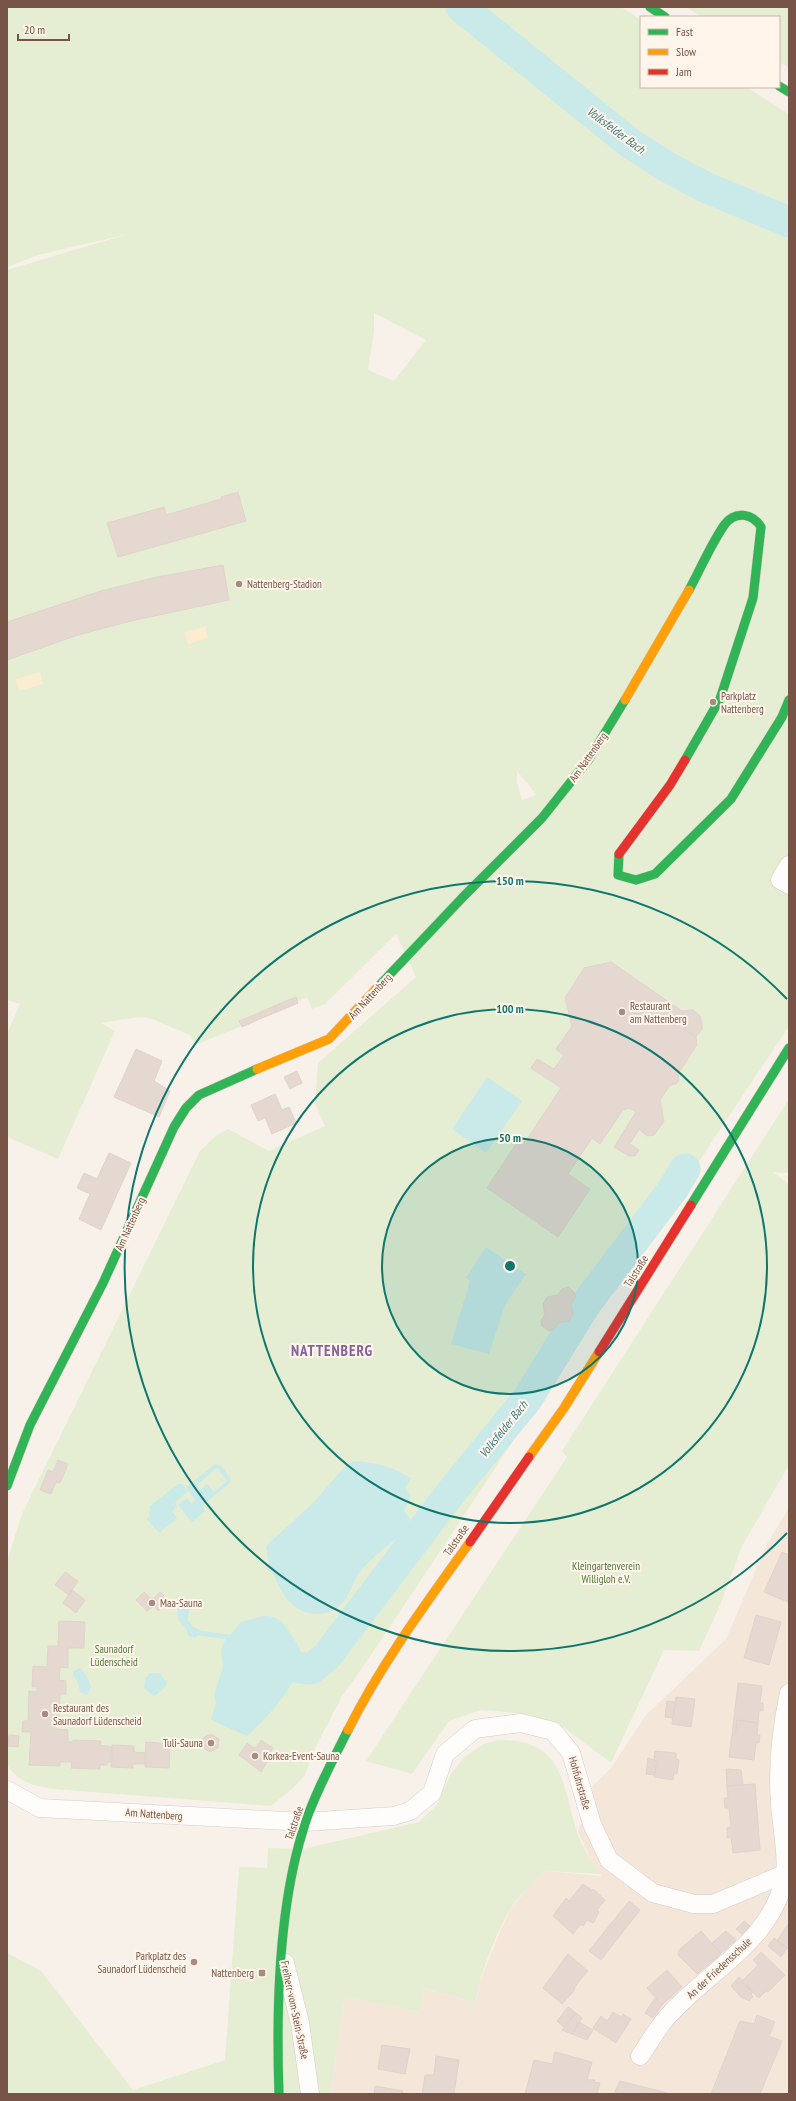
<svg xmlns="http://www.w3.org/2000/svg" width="796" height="2101" font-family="'PT Sans Narrow',sans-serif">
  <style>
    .residential { fill: #f4e6d9 }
    .green { fill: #e5eed3; fill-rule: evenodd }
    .sand { fill: #fcedd0 }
    .water { fill: #cae9e9; fill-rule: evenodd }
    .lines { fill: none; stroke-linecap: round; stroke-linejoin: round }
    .stream { stroke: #cae9e9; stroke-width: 5 }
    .river { stroke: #cae9e9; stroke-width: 31 }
    .building { fill: #e5d8d0; stroke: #e1d3cb }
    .street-casing { stroke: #d6ccc6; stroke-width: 19 }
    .fast-casing { stroke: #d7ccc6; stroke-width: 10 }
    .slow-casing { stroke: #d7ccc6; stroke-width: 10 }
    .jam-casing { stroke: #d7ccc6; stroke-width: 10 }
    .street { stroke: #fefdfc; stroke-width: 18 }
    .fast { stroke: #30b455; stroke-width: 9 }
    .slow { stroke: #ff9f0a; stroke-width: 9 }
    .jam { stroke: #e5322d; stroke-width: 9 }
    .ring { fill: none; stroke: #0f766e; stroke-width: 2 }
    .poi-dot { fill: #a58b80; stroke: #fff5eb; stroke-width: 1.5 }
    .labels { text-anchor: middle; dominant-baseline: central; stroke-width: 4; stroke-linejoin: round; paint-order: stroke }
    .poi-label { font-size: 11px; fill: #785447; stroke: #fff5eb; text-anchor: start }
    .street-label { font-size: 11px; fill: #785447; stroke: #fff5eb }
    .park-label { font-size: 11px; fill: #52793c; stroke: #fff5eb }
    .water-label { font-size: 12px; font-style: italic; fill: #3a787e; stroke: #fff5eb }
    .district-label { font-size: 15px; font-weight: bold; letter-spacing: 1px; fill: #84629c; stroke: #fff5eb }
    .centre { fill: #0f766e; stroke: #fff5eb; stroke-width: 2 }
    .ring-label { font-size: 12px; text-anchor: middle; font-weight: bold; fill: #0f766e; stroke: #fff5eb; stroke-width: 4; stroke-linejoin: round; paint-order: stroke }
  </style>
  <rect width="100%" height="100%" fill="#f8f1e9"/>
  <path class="residential" d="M789,1508V2094H330L345,1997L420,2012L422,1988L476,2003L480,1982L499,1934L509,1912L528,1887L546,1871L602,1876L590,1858L578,1832L593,1786L611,1768L646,1715L726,1639L767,1544Z"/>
  <path class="green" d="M7,7H621L641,20V87H746L789,114V1026L373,1652L341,1698L315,1748L305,1775L292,1789L271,1806L53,1789C32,1785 21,1784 7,1765V1561L22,1514L200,1151L217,1135L228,1129L269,1151L325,1126L315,1103L318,1063L416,977L396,934L325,1004L312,1009L307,997L298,1001V1003L195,1045L190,1035L150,1018L138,1017L101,1023L115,1031L58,1159L7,1137V1034L20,1004L7,1000V270L128,234L38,255L7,267ZM374,313L426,340L394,381L368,370L374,332ZM517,771L536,794V795L522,800L517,782ZM611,962L682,1011L693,1010L700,1016C702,1027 696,1034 697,1046L678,1074L679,1080L676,1084L670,1085L660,1100L647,1136L639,1129L630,1144L634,1156H629L614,1147L636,1112L629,1108L623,1110L592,1138L568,1174L590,1189L558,1237L487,1188L518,1141L523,1145L561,1088L531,1068L554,1069L564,1055L572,1026L565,998L584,968Z
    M686,7H789V68L779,62V17H702Z
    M789,1099V1173L773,1172L789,1184V1465L742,1546L721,1603L699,1651L664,1650L611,1763L558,1723L526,1714L481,1710L449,1721L412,1774L366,1761L567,1457L562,1451Z
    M498,1740C570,1739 561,1792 580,1840C586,1854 595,1865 603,1877L600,1874L546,1871C532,1883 518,1896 509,1912C496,1933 478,1979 476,2003L423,1988L420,2012L345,1997L330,2094H7V1953L41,1971L133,2090L225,2060L239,1867L267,1868L268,1848L303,1849L419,1822L437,1805L451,1774L464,1757L484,1744Z"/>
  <path class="sand" d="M205,626L208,638L188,644L185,633Z
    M40,672L43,684L19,691L16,679Z"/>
  <path class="water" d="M487,1077L522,1101L486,1153L452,1129Z
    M486,1247L526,1274L505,1305L489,1354L451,1344L470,1281L466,1278Z
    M353,1461C375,1462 392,1467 411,1478L405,1488L411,1495L404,1511L410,1519L408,1525L409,1528C394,1541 377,1553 363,1568C354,1577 352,1592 343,1602C335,1611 328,1614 316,1614C292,1613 281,1593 273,1573L270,1571L266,1546L313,1503L347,1464Z
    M215,1464L221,1465L231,1479L230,1483L204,1504V1512L192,1522L178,1505L187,1498L192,1504L195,1500L186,1487ZM217,1468L227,1481L214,1492L207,1484L200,1490L197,1485Z
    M178,1484H182L188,1491L175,1503L177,1506L172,1511L177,1518L159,1533L146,1518L149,1517L150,1506Z
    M183,1600H189L190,1602L188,1620L192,1626L200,1630L196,1638L188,1636L186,1628L179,1621L177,1608Z
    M264,1616C278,1616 282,1621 290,1633C293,1638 301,1647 301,1654C302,1681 267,1718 247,1736C235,1730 223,1727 211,1719L216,1703L214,1695L223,1667L221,1652L223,1643L241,1622Z
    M81,1668L87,1677L91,1687L87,1695L80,1692L78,1682L73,1675V1671Z
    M150,1673H160L167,1683L164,1689L154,1696L144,1688L145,1678Z"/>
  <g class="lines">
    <path class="stream" d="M754,208L785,206
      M199,1633L228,1637"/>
    <path class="river" d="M461,7L631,144L669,168L707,188L789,222
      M300,1668L311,1669L327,1656L449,1495L528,1398L585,1305L673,1189L685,1169"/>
  </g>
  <path class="building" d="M238,492L246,521L118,557L107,523L164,507L166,515L221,499V497Z
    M223,565L229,600L131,621L78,635L7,660V622L101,591L157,577Z
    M611,962L682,1011L685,1030L696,1037L697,1045L678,1074L679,1080L676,1084L670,1085L660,1100L664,1121L654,1135L647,1136L639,1129L630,1144L639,1150L635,1156H629L614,1147L636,1112L629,1108L623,1110L600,1144L592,1138L568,1174L590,1189L558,1237L487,1188L518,1141L523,1145L561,1088L531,1068L537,1059L554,1069L564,1055L556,1049L572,1026L565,998L584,968Z
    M296,997L298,1003L277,1012L274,1006Z
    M274,1006L277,1012L262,1018L259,1013Z
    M693,1010L700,1016L702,1023V1029L696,1037L685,1030L682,1011Z
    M259,1013L262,1018L242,1027L239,1021Z
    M136,1049L162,1061L154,1081L170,1091L159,1117L114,1097Z
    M297,1071L302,1083L290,1089L284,1077Z
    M275,1094L282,1110L289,1107L296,1123L272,1134L265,1118L258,1121L251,1105Z
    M109,1153L131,1163L101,1230L79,1219L90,1194L77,1188L84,1173L97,1179Z
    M568,1287L574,1292L576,1297L571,1304L573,1315L569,1321L558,1323L554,1330L549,1331L542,1326L541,1321L545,1314L543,1304L547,1297L558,1295L562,1289Z
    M58,1460L68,1464L60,1483L56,1482L51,1494L40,1490L48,1470L53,1472Z
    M782,1552L789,1555L788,1602L764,1592Z
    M65,1572L78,1581L69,1595L55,1585Z
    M72,1590L85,1600L76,1613L63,1603Z
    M144,1592L150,1598H154L160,1592L168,1600L158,1611L154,1606L147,1611L136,1600Z
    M756,1615L781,1622L769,1665L744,1658Z
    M59,1621L85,1622L84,1648H68V1668L60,1667L59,1680L66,1681V1694H60L59,1724H55V1729L68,1730V1742H73V1740L101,1741V1745L112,1747V1762H107V1765H100V1769L71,1768L72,1762H60V1766L29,1765L31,1732H22L23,1721H28L29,1691L37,1692V1687H32L33,1666L47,1667L48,1646H58Z
    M738,1683L762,1686L760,1703H763V1711H759L758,1723L737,1720L735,1735H732Z
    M676,1697L695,1699L691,1727L672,1724Z
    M667,1701L676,1702L673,1718L665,1717Z
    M737,1720L758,1723L757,1735H760L759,1743H756L754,1760L729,1757L732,1735H735Z
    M211,1734L219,1739L218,1748L210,1752L202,1747L203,1738Z
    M9,1735L19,1736L18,1747L8,1746Z
    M261,1740L273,1748L266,1758L269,1759L261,1772L239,1755L247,1743L254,1748L257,1747Z
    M146,1742L170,1744L169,1768L145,1767Z
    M112,1745L134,1746V1752L145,1753V1764H133V1768L111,1767Z
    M655,1751L676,1753V1759L679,1760L677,1774L674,1773L673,1780L654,1777L657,1761L654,1760Z
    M648,1758L657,1761L655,1775L646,1774Z
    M726,1769L741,1770L743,1785L727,1786Z
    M755,1784L760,1850L733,1853L731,1837L727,1838V1828L731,1827L729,1808H725L724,1798H728L727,1786Z
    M583,1884L592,1890L593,1889L605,1900L597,1910L599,1912L593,1923L587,1920L583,1926L581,1924L573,1934L553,1916L566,1898L569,1901Z
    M629,1901L640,1910L601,1960L589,1951Z
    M744,1921L750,1926L742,1934L736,1929Z
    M789,1923V1949L777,1941Z
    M701,1931L721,1954L697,1974L678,1955L679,1950Z
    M726,1931L736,1940L721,1953L712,1943Z
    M774,1938L787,1948L781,1957L768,1946Z
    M761,1952L785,1975L768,1992L766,1991L759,1998L741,1982L758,1965L753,1960Z
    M568,1954L588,1971L576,1985L573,1992L562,2004L543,1988Z
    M667,1970L682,1987L662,2005L647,1988Z
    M739,1977L753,1992L751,1994L753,1997L749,2001L741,1997L731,1986Z
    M655,1998L662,2005L653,2018L645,2013Z
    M568,2007L576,2013L564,2027L557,2021Z
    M613,2012L621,2017L623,2014L631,2019L616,2043L593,2028L601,2016L607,2021Z
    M576,2013L582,2018L572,2034L562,2030Z
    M757,2015L775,2022L769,2036L782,2041L760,2094H711L740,2021L754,2024Z
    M579,2022L593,2030L587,2040L572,2034Z
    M382,2045L410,2049L405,2074L378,2069Z
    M555,2052L592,2062L587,2080H595L594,2082L600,2083L597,2094H525L534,2060L552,2064Z
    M436,2056L459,2060L454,2094H422L425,2075H434Z
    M620,2081L671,2094H614Z
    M375,2086L403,2091L402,2094H374Z"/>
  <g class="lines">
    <defs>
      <path id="street" d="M789,865L780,880L789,885
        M7,1790L40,1808L305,1822L394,1816L410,1811L432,1793L445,1754L475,1729L521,1723L553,1731L571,1753L592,1824L609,1860L653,1893L694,1904H713L789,1872
        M285,1963L300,2023L310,2094
        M640,2056C650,2042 658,2026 670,2014C710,1970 775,1939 785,1874C788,1857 781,1822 780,1804C777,1766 781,1730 789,1693"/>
      <path id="fast" d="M650,7L665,17
        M779,86L789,92
        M685,760L720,699L753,598L761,527C753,514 736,510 725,524C712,542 700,570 689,590
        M619,854L618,875L636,880L655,874L731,799L782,717L789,700
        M376,989L463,897L542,818L589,759L625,700
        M691,1205L789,1048
        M7,1486L30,1425L103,1283L174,1127L186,1108L199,1095L257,1069
        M279,2094C276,2009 278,1905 305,1824C315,1793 333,1760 348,1730"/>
      <path id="slow" d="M625,700L689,590
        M257,1069L329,1039L376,989
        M529,1457L564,1408L599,1352
        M348,1730C381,1664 427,1602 470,1542"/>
      <path id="jam" d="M619,854L670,785L685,760
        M599,1352L691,1205
        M470,1542L529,1457"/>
    </defs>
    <use href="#street" class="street-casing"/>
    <use href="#fast" class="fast-casing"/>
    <use href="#slow" class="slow-casing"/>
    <use href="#jam" class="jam-casing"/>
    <use href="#street" class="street"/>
    <use href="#fast" class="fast"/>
    <use href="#slow" class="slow"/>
    <use href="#jam" class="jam"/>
  </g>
  <circle cx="510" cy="1266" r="128" fill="#0f766e" fill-opacity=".12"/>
  <g class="ring">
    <circle cx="510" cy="1266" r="128"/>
    <circle cx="510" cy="1266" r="257"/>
    <path d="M787 1533A385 385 0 1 1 787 999"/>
  </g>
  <g class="poi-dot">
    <circle cx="239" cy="584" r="4"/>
    <circle cx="713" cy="702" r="4"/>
    <circle cx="622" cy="1012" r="4"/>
    <circle cx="152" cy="1603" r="4"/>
    <circle cx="45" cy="1714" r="4"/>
    <circle cx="211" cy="1743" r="4"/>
    <circle cx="255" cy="1756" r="4"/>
    <circle cx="194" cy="1962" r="4"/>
    <rect x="258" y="1969" width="8" height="8" rx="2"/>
  </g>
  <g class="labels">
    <g class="poi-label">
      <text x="247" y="584">Nattenberg-Stadion</text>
      <text x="721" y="696">Parkplatz<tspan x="721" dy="13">Nattenberg</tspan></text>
      <text x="630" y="1006">Restaurant<tspan x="630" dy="13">am Nattenberg</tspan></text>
      <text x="160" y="1603">Maa-Sauna</text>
      <text x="53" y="1708">Restaurant des<tspan x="53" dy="13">Saunadorf Lüdenscheid</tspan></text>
      <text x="203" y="1743" text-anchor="end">Tuli-Sauna</text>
      <text x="263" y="1756">Korkea-Event-Sauna</text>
      <text x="186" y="1956" text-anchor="end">Parkplatz des<tspan x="186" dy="13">Saunadorf Lüdenscheid</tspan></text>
      <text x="254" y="1973" text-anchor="end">Nattenberg</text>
    </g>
    <g class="street-label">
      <text transform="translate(588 757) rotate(-55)">Am Nattenberg</text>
      <text transform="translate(370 996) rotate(-47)">Am Nattenberg</text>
      <text transform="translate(130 1224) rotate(-66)">Am Nattenberg</text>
      <text transform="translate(636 1271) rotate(-58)">Talstraße</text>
      <text transform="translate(456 1540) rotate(-55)">Talstraße</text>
      <text transform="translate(580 1783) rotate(74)">Hohfuhrstraße</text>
      <text transform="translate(154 1814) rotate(4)">Am Nattenberg</text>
      <text transform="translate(294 1823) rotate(-71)">Talstraße</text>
      <text transform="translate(719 1968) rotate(-43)">An der Friedensschule</text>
      <text transform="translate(295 2010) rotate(78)">Freiherr-vom-Stein-Straße</text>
    </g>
    <g class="park-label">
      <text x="606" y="1566">Kleingartenverein<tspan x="606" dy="13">Willigloh e.V.</tspan></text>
      <text x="114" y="1649">Saunadorf<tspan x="114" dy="13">Lüdenscheid</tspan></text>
    </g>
    <g class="water-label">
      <text transform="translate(616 130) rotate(37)">Volksfelder Bach</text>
      <text transform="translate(503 1429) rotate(-51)">Volksfelder Bach</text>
    </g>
    <g class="district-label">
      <text x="332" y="1350">NATTENBERG</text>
    </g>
  </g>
  <circle cx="510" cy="1266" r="6" class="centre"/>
  <g class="ring-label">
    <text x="510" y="885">150 m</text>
    <text x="510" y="1013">100 m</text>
    <text x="510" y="1142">50 m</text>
  </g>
  <rect width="796" height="2101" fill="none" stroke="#785447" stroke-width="16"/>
  <rect x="640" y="16" width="140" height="72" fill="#fff5eb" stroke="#c9b5a9"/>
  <rect x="648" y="29" width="20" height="6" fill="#30b455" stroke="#c9b5a9"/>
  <text x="676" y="36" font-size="12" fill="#785447">Fast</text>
  <rect x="648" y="49" width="20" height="6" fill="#ff9f0a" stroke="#c9b5a9"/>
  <text x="676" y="56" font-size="12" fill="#785447">Slow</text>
  <rect x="648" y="69" width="20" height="6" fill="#e5322d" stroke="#c9b5a9"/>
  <text x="676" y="76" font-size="12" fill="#785447">Jam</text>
  <path d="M18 34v6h51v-6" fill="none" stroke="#785447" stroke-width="2"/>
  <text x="24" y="34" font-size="12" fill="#785447" stroke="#fff5eb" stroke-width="3" paint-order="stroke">20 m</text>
</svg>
